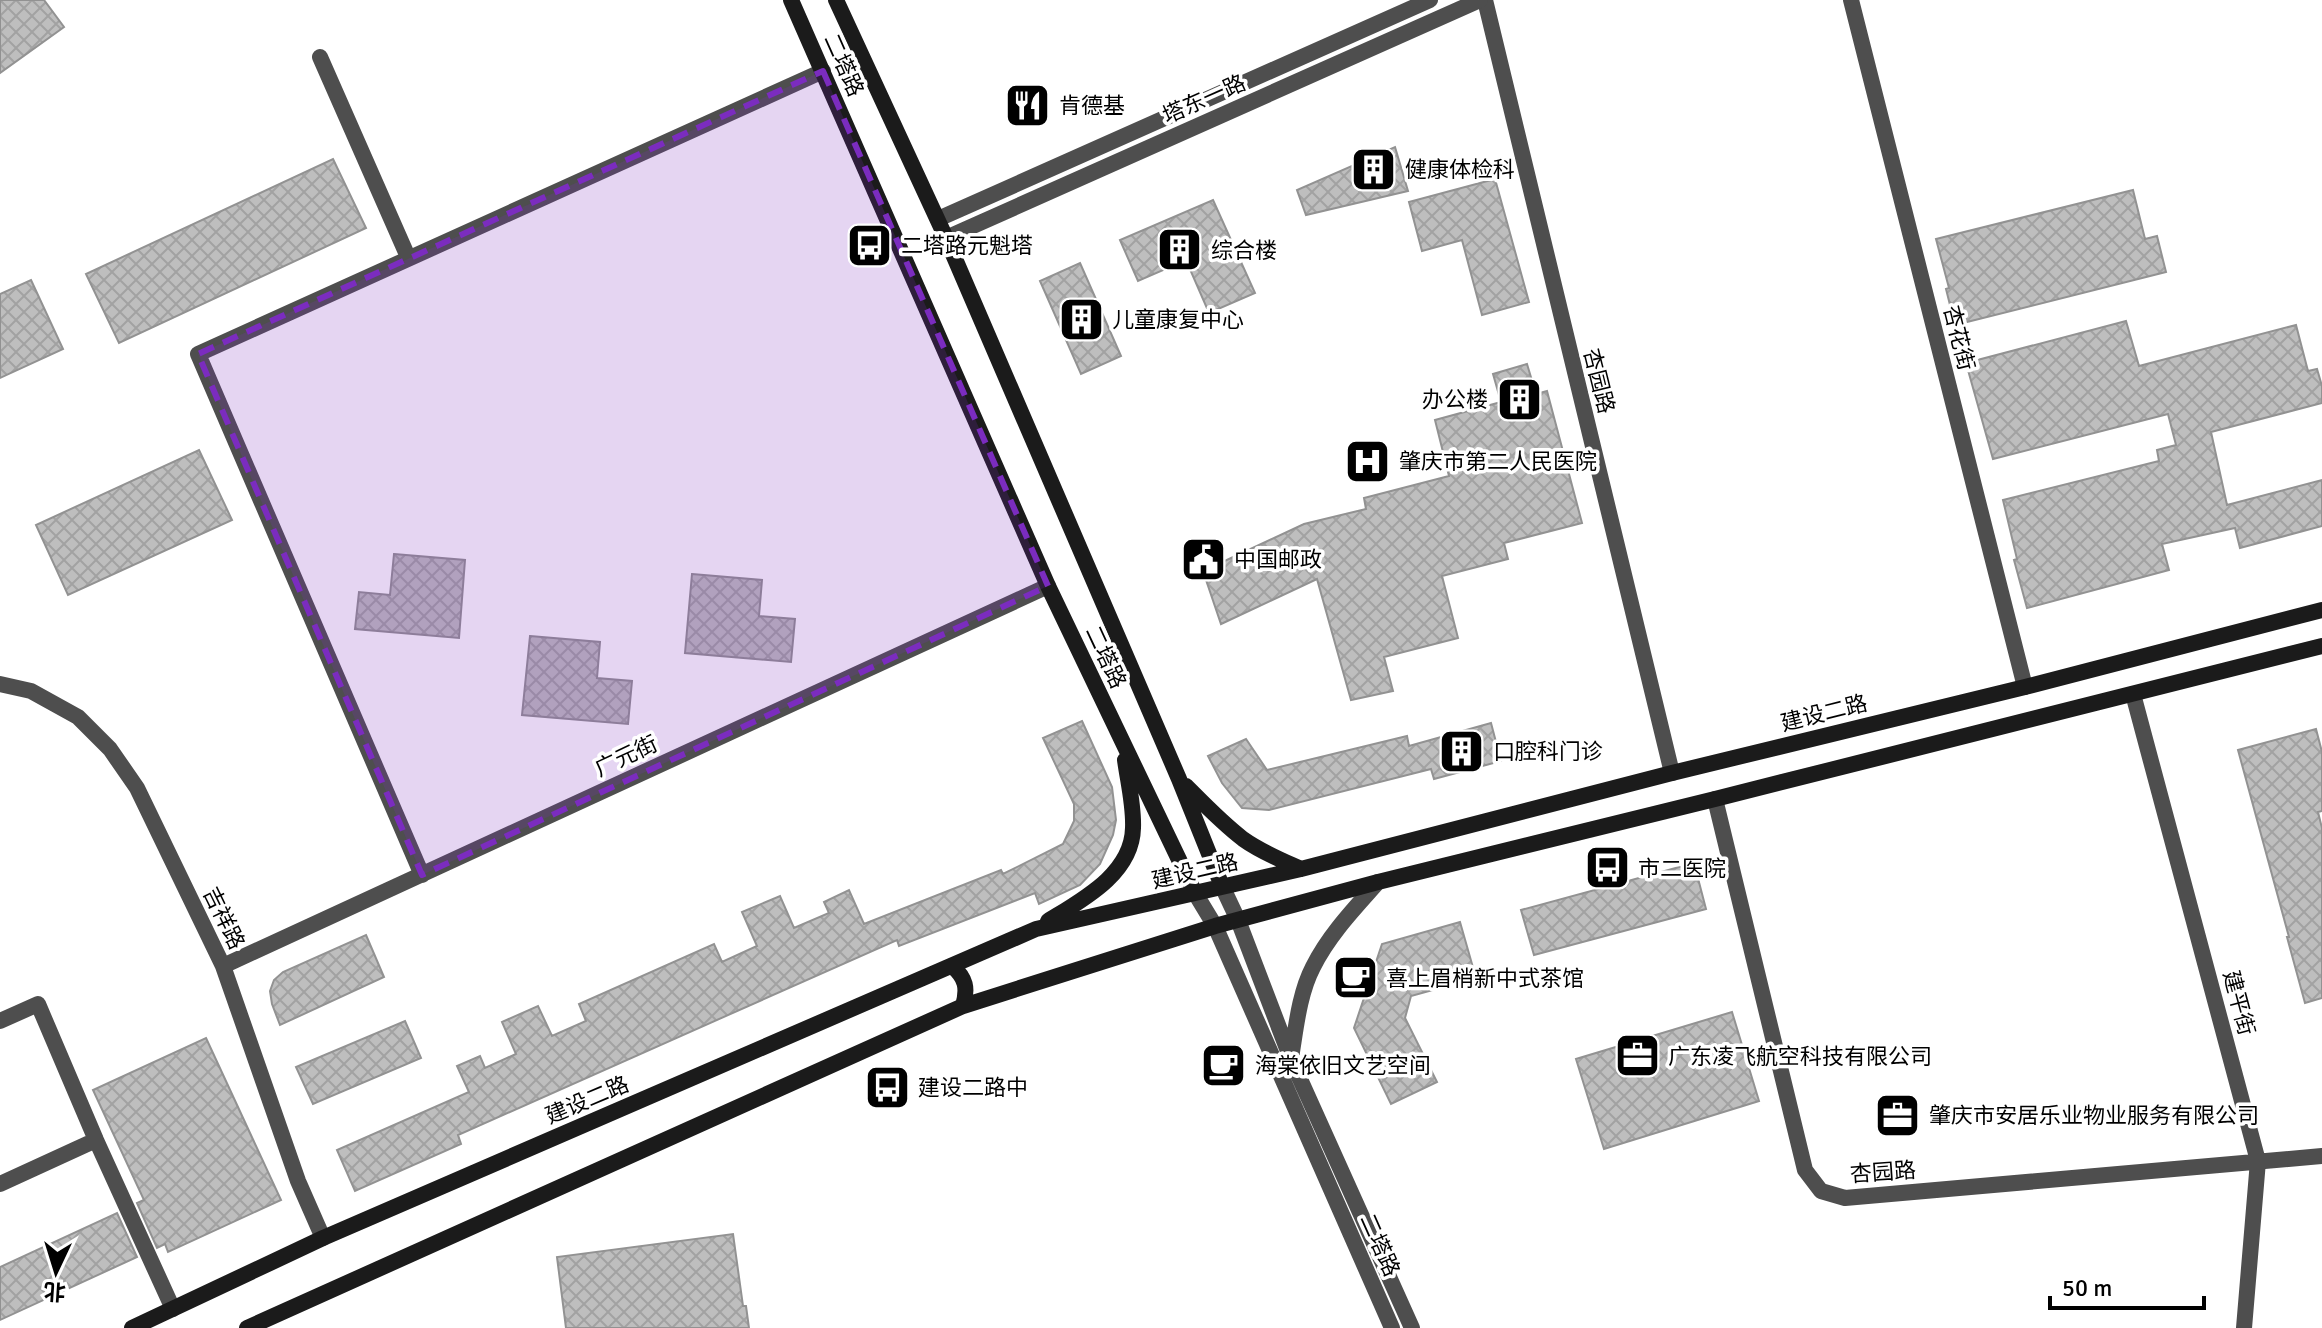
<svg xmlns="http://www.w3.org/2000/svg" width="2322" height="1328" font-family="Signika,'Noto Sans SC',sans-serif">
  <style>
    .building { fill: url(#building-cross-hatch); stroke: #929292; stroke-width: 2 }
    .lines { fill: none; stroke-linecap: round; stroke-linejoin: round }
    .minor { stroke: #4e4e4e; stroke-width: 16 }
    .tertiary { stroke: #4e4e4e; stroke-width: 16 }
    .secondary { stroke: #1b1b1b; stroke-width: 16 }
    .marked { fill: #7b2cbf; fill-opacity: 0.2; stroke: #7b2cbf; stroke-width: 6; stroke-dasharray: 16 10; stroke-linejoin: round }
    .labels { text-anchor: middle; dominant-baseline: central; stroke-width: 7; stroke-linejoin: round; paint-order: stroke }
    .street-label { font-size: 22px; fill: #000; stroke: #fff }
    .poi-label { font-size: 22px; fill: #000; stroke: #fff; text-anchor: start }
  </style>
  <defs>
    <pattern id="building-cross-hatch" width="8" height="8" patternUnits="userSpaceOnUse" patternTransform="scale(2)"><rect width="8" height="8" fill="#bebebe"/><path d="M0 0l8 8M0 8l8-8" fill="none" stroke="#a2a2a2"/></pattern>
  </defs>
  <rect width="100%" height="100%" fill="#fff"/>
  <path class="building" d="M0,0H44L64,27L0,73Z
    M1395,147L1408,191L1306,215L1297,190Z
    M333,159L366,228L119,343L86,274Z
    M1495,179L1529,302L1482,315L1462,240L1422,251L1409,202Z
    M2133,190L2145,239L2157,236L2166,272L1955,325L1946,289L1949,288L1936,239Z
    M1213,200L1255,293L1209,313L1186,260L1138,281L1120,240Z
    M1080,263L1121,356L1081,374L1040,281Z
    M31,280L63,349L0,378V294Z
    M2126,321L2139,366L2296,325L2308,371L2317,369L2322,386V403L2211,432L2227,505L2322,480V526L2240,548L2235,528L2162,544L2169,570L2027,608L2014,560L2017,559L2003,500L2159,461L2157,450L2176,445L2168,414L1993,459L1966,363Z
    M1527,364L1536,394L1547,391L1582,523L1504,543L1508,559L1442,576L1458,638L1384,657L1393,691L1351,700L1317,579L1221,624L1203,571L1304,524L1366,509L1364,498L1449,476L1435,420L1501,402L1493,374Z
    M199,450L232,520L68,595L36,525Z
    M394,554L465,560L459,638L355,629L359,592L390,595Z
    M692,574L762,580L759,616L795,619L791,662L685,653Z
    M530,636L600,642L597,678L632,681L628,724L522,715Z
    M1082,721L1112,787L1116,820L1113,835L1100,864L1080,885L1039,904L1035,893L899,946L897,940L458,1135L461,1144L355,1191L337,1150L469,1092L457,1066L480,1056L485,1068L516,1054L502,1022L538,1006L552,1036L586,1021L579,1004L714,944L722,962L757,946L742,912L780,896L794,928L829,913L824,902L849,890L864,924L1001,870L1003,874L1063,844L1074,821V804L1043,738Z
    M1491,723L1501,761L1434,779L1431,769L1269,810L1242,808L1222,783L1208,756L1246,739L1267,770L1407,736L1409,746Z
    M2316,729L2322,752V811L2318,812L2322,828V998L2305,1003L2287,937H2289L2238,750Z
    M1694,863L1706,909L1534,955L1521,910Z
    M1460,922L1476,978L1411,996L1405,1018L1437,1082L1391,1104L1354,1028L1382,944Z
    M366,935L384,977L280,1025L272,1004L270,991L274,980L283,972Z
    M1732,1012L1759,1101L1604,1149L1576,1059Z
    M405,1021L421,1058L313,1104L296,1067Z
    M206,1038L281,1200L168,1252L165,1244L157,1248L137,1203L144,1200L93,1090Z
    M117,1213L137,1257L0,1320V1267Z
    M733,1234L743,1306H746L749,1328H566L557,1257Z"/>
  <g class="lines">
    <path class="minor" d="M1485,0L1672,773
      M1851,0L2025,687
      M320,57L408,257
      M0,684L31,691L78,717L110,749L137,788L223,966L298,1181L323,1238
      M2133,694L2258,1161L2244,1328
      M1715,799L1805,1170L1821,1191L1845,1198L2322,1156
      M422,875L198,354L823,71
      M223,966L1048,586
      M0,1021L38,1004L96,1140L173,1309
      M0,1184L96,1140"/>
    <path class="tertiary" d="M938,219L1430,0
      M946,238L1480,0
      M1222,886L1238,920L1291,1059L1412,1328
      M1195,893L1215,926L1392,1328
      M1291,1058C1296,1028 1299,994 1313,967C1329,935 1354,909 1378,882"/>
    <path class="secondary" d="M791,0L1048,586L1195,893
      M836,0L946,238L1179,779L1222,886
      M1186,786C1204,804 1222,823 1243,839C1261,852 1281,860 1301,869
      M1048,921C1082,900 1132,874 1133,828C1134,806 1128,782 1125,760
      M952,966C966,978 968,988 963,1006
      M132,1328L323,1238L1036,929L1301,869L1672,773L2025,687L2322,610
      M247,1328L963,1006L1215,926L1378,882L1715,799L2322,646"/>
  </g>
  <path class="marked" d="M823,71L1048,586L422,875L198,354Z"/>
  <defs>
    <symbol id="restaurant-square" viewBox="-11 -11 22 22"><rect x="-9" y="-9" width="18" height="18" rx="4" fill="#000" stroke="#fff"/><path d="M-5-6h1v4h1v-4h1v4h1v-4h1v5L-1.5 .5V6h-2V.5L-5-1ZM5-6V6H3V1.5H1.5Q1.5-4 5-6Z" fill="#fff"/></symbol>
    <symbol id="building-square" viewBox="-11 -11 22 22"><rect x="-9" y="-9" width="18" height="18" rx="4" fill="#000" stroke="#fff"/><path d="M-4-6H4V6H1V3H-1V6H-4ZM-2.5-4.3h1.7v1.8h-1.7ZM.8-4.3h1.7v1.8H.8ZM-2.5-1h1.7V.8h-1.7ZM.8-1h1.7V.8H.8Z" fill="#fff"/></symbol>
    <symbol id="bus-square" viewBox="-11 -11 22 22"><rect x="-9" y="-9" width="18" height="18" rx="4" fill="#000" stroke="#fff"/><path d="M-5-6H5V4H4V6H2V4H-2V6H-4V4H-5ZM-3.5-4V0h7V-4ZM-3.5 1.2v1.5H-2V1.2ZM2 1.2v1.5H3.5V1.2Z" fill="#fff"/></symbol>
    <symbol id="hospital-square" viewBox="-11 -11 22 22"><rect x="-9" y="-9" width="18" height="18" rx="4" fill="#000" stroke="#fff"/><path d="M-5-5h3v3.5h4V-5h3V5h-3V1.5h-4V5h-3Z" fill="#fff"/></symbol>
    <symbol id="civic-square" viewBox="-11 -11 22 22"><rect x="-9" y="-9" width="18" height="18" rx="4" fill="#000" stroke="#fff"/><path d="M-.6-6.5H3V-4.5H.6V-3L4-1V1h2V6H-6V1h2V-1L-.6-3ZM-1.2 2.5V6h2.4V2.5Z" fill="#fff"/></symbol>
    <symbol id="cafe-square" viewBox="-11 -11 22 22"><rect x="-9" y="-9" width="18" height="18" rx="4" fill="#000" stroke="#fff"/><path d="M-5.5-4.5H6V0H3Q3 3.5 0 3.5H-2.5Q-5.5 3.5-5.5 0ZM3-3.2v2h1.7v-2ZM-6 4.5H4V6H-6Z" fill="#fff"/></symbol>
    <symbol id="office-square" viewBox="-11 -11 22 22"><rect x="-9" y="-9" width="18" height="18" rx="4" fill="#000" stroke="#fff"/><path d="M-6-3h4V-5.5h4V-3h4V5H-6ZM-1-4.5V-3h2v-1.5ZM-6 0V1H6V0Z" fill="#fff"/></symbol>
  </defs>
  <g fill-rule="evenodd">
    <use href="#restaurant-square" x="1002" y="80" width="51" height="51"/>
    <use href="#building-square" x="1348" y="144" width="51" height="51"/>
    <use href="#bus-square" x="844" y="220" width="51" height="51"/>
    <use href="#building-square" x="1154" y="224" width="51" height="51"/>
    <use href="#building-square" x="1056" y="294" width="51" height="51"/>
    <use href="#building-square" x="1494" y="374" width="51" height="51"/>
    <use href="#hospital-square" x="1342" y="436" width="51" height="51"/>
    <use href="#civic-square" x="1178" y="534" width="51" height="51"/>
    <use href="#building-square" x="1436" y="726" width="51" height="51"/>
    <use href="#bus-square" x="1582" y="842" width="51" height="51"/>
    <use href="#cafe-square" x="1330" y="952" width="51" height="51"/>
    <use href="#office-square" x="1612" y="1030" width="51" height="51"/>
    <use href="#cafe-square" x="1198" y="1040" width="51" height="51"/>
    <use href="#bus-square" x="862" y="1062" width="51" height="51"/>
    <use href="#office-square" x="1872" y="1090" width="51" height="51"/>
  </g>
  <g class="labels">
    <g class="street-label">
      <text transform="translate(844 65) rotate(66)">二塔路</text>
      <text transform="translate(1204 99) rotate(-24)">塔东一路</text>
      <text transform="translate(1959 338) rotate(76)">杏花街</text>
      <text transform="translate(1599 381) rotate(76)">杏园路</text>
      <text transform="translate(1106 657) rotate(65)">二塔路</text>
      <text transform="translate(1824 713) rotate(-14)">建设二路</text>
      <text transform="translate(626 756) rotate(-25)">广元街</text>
      <text transform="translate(1195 871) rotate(-13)">建设二路</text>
      <text transform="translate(224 918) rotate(64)">吉祥路</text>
      <text transform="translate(2239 1003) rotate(75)">建平街</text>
      <text transform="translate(587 1100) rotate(-23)">建设二路</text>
      <text transform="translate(1883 1172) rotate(-4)">杏园路</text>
      <text transform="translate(1380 1245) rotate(66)">二塔路</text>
    </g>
    <g class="poi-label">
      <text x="1059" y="105">肯德基</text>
      <text x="1405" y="169">健康体检科</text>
      <text x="901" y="245">二塔路元魁塔</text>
      <text x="1211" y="250">综合楼</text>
      <text x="1112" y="319">儿童康复中心</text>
      <text x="1488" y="399" text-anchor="end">办公楼</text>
      <text x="1399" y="461">肇庆市第二人民医院</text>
      <text x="1234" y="559">中国邮政</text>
      <text x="1493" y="751">口腔科门诊</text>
      <text x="1638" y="868">市二医院</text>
      <text x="1386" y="978">喜上眉梢新中式茶馆</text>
      <text x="1668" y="1056">广东凌飞航空科技有限公司</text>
      <text x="1255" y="1065">海棠依旧文艺空间</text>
      <text x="918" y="1087">建设二路中</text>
      <text x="1929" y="1115">肇庆市安居乐业物业服务有限公司</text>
    </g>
  </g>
  <g transform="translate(56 1272) rotate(184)" stroke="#ffffff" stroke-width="6" paint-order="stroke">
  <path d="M0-6L14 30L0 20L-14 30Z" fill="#000000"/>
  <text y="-12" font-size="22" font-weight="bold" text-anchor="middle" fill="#000000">北</text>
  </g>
  <path d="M2050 1296v12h154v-12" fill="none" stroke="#000000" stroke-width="4"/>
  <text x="2062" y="1296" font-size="24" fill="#000000" stroke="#ffffff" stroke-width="6" paint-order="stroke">50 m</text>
</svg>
